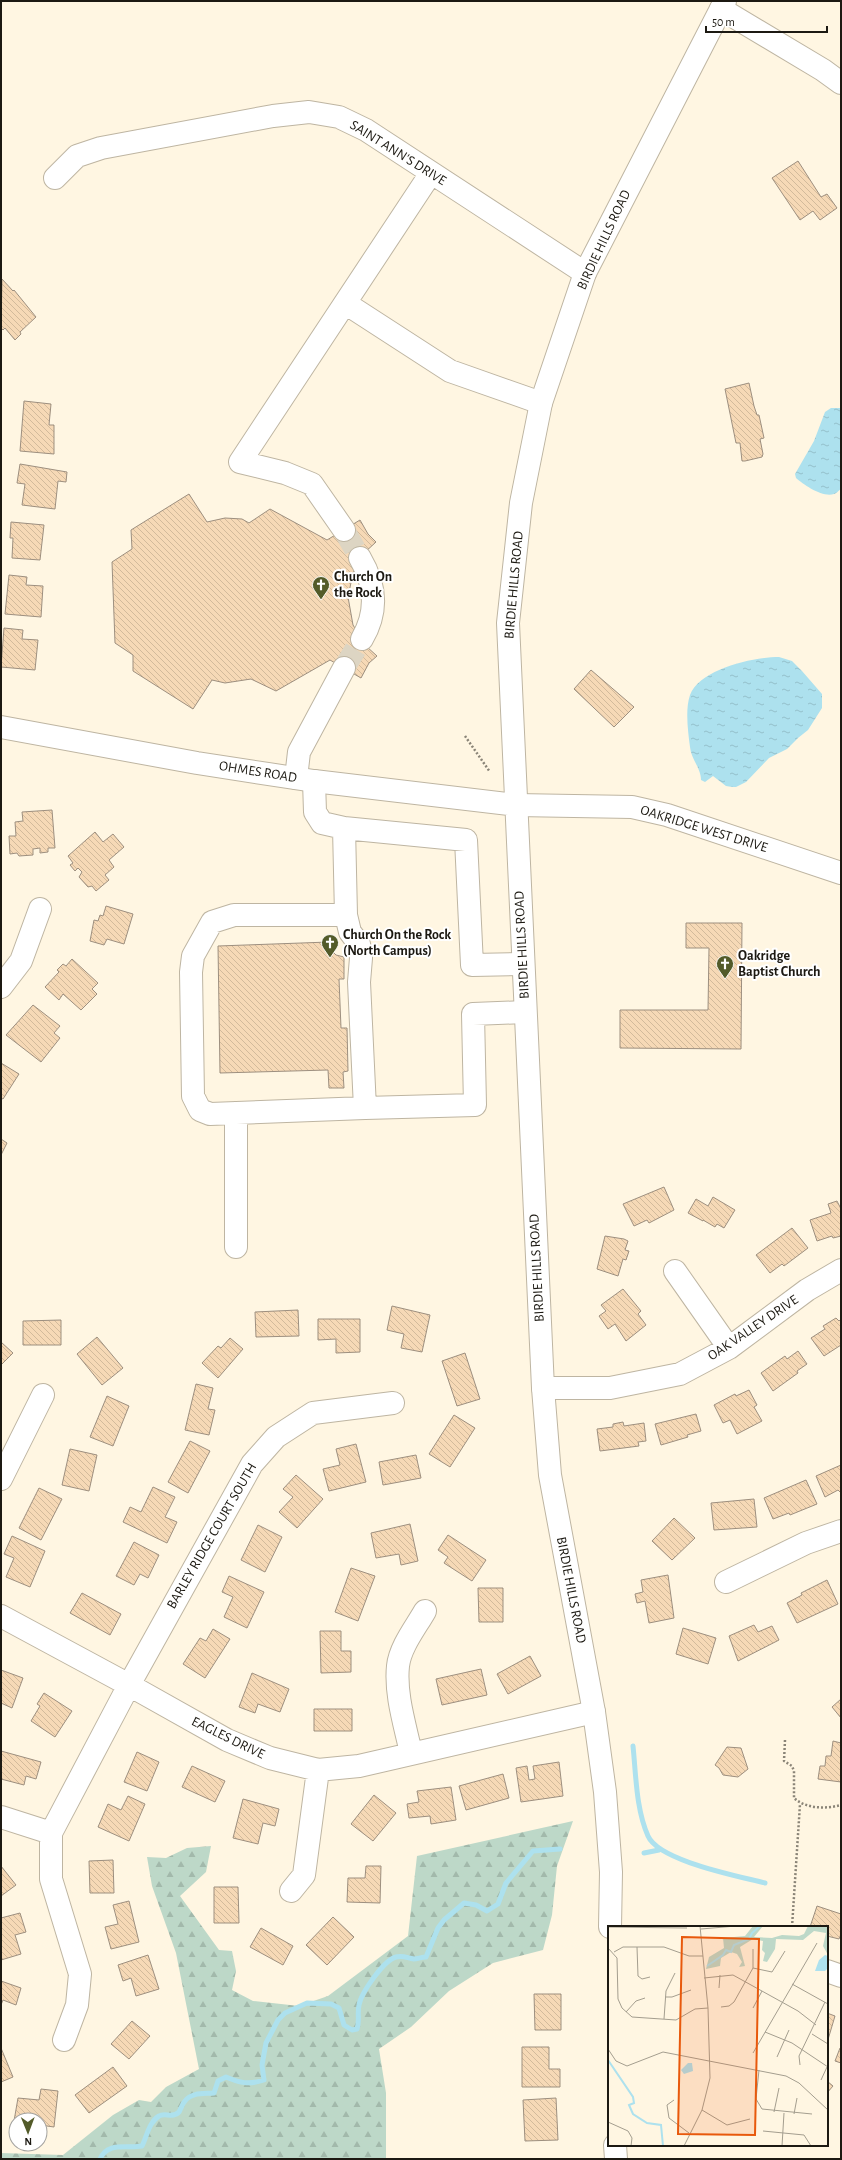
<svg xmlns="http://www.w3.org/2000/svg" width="842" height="2160" font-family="'Alegreya Sans',sans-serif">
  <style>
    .forest { fill: url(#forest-firs) }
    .water { fill: url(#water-ripples) }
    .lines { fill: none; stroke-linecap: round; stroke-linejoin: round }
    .stream { stroke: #ade1ee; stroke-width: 5 }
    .building { fill: url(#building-back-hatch); stroke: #9d8f7f }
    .minor-tunnel { stroke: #ddd5c3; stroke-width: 22; stroke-dasharray: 22 11; stroke-linecap: butt }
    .minor-casing { stroke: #beb5a2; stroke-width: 24 }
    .major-casing { stroke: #beb5a2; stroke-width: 24 }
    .path { stroke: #8a8477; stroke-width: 2.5; stroke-dasharray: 2 2; stroke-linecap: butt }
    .minor { stroke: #fff; stroke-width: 22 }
    .major { stroke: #fff; stroke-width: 22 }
    .labels { text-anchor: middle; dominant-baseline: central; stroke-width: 4; stroke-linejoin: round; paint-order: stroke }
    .street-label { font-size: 14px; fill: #1c1912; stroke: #fff }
    .poi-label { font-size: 14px; font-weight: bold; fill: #1c1912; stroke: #fff; text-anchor: start }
    .inset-river { fill: none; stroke: #ade1ee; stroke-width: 2 }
    .inset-road { fill: none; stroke: #a49e8f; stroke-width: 1 }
    .view { fill: #e8590c; fill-opacity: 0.15; stroke: #e8590c; stroke-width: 2 }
    .inset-edge { fill: none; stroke: #1c1912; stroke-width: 2 }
  </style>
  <defs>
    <pattern id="forest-firs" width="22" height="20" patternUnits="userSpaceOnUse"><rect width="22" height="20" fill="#bdd8c8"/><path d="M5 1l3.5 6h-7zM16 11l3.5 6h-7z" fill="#a2b9ab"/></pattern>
    <pattern id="water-ripples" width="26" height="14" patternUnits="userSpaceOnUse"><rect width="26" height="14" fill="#ade1ee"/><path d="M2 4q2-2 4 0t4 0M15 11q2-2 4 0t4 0" fill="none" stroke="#94c0cb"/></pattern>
    <pattern id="building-back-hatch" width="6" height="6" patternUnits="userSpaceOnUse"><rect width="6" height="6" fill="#f6d9b6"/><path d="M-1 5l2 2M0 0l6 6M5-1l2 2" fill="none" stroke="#d2ba9b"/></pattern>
  </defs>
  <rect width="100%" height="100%" fill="#fff6e2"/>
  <path class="forest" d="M573,1821L557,1866L552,1915L543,1950L493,1963L449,1991L411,2027L379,2049L386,2093V2159H1V2153L63,2155L113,2115L139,2100L151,2102L166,2087L199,2069L176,1953L152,1886L147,1857L166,1858L187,1848L211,1846L206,1872L180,1896L219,1950L232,1951L236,1971L232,1990L253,2001L299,2006L328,1996L408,1936L417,1856Z"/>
  <path class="water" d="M831,408H841V489C839,490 836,494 834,494C823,498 804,485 796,478L795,474L814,441L825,412Z
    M779,657L792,661L802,671L822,694V708L808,730L798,738L787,749L769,758L746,782L736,787H732L726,786L713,776L705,782L701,780C701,768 691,759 690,747C688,731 685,710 690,695C700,669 753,657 779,657Z"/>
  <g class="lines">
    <path class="stream" d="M633,1746C636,1775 636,1809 648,1836C659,1861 738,1876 765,1883
      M644,1853L659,1850
      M100,2159C108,2141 127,2149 142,2146C147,2136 149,2122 159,2116C165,2112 173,2119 179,2112C181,2109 182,2104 185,2101C192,2092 204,2094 214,2093L218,2081L226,2077C240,2083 249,2085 264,2080L262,2065L266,2043L278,2020L285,2013L307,2003L331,2004L339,2008L344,2025L352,2030L357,2029C360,2021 357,2014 359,2005C361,1993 384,1960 396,1957C403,1955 407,1958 414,1959C417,1959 422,1957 426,1957L438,1928L444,1920L464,1903L476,1905L487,1911L498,1904L506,1883L533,1851L560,1849"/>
  </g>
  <path class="building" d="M798,161L821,197L827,194L837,208L820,220L813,211L800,220L772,178Z
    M2,279L13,291L14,290L36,317L20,332L21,334L15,340L5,328L3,330L1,328Z
    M749,383L754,406L757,415H759L764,438L760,439L763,454L762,457L745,461H742L740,443H736L725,389Z
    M24,401L51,404L49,425H54V454L20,451Z
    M20,464L67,472L66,482L58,481L55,509L22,505L25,484L17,483Z
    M189,494L207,522L225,518L242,519L249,523L270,509L327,540L360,520L368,534L376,542L363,554L353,573L348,597L353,625L366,646L377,656L369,663L361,678L330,660L276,691L251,679L225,683L212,680L193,709L133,671V655L115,643L112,562L132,549L131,530Z
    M11,522L44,525L40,560L12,558L13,538H10Z
    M9,575L27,577L26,585L43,586L41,617L5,614Z
    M4,628L23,630L22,639L38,640L35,670L1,667Z
    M591,670L634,707L614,727L574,689Z
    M52,810L55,848H48V852L40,853V848L33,849V855L19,856L17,853L10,854L9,836H16L15,822L23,821L22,812Z
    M95,832L103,842L113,834L124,847L109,860L114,867L105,875L109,880L96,891L92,886L88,887L79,877L82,872L78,868L75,871L70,865L73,863L68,856Z
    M106,906L133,914L124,944L107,939L104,945L90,941L94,920L98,921L100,915L103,916Z
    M686,923H742L741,1049L620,1048V1010H708L709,948H686Z
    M329,942L330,949L336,955L344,957V979H339L341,1028H347L348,1071L343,1072L344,1088H329L328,1070L220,1073L218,946Z
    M72,959L98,983L92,989L97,994L81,1010L63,994L59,1000L45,987L59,972L57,970L63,964L66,966Z
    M33,1005L60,1026L54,1033L60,1038L41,1062L6,1035Z
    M1,1063L19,1074L3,1099L1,1098Z
    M1,1139L7,1143L1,1155Z
    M664,1187L674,1210L649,1223L647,1220L634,1226L623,1204Z
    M713,1197L735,1210L724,1228L717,1224L715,1227L703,1220V1221L688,1213L696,1199L708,1206Z
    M837,1201L841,1209V1236L833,1238L832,1236L817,1241L810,1220L831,1213L828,1204Z
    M792,1228L808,1248L784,1266L782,1264L770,1273L756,1255Z
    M605,1236L624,1239L628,1241L625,1250L629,1251L626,1260L623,1259L618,1276L597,1269Z
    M623,1289L641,1311L638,1314L646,1325L626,1341L615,1324L608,1329L599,1316L606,1311L601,1305Z
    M392,1306L430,1315L422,1352L401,1348L404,1334L387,1330Z
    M298,1310L299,1336L256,1337L255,1312Z
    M836,1318L839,1321L841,1319V1345L824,1356L811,1338L825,1329L823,1326Z
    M318,1319H360V1352L336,1353V1339L318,1340Z
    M61,1320V1345H23V1321Z
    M97,1337L123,1368L102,1385L77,1354Z
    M230,1338L243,1349L218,1378L202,1363L218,1346L221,1348Z
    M1,1342L13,1353L1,1365Z
    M798,1351L807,1364L797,1371L798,1373L773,1391L761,1373L785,1356L787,1359Z
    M465,1353L480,1399L457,1406L442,1361Z
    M196,1384L213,1388L208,1409L215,1410L209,1435L185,1430Z
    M749,1390L757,1405L754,1407L762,1421L737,1434L730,1420L723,1423L714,1405L735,1394L736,1396Z
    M107,1396L129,1406L113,1446L90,1437Z
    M696,1414L701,1431L687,1435L688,1437L661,1445L655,1424Z
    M454,1415L475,1428L450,1467L429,1454Z
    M623,1422L624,1426L644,1423L646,1441L638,1442L639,1446L600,1451L597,1429L613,1427V1424Z
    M190,1441L210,1451L188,1493L168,1482Z
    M356,1444L366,1482L329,1491L323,1469L340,1465L336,1449Z
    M70,1449L97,1455L89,1491L62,1485Z
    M416,1455L421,1478L383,1485L379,1462Z
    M841,1465V1493L838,1490L825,1497L816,1476Z
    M296,1475L323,1499L297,1528L279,1512L293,1497L283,1489Z
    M806,1480L817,1504L790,1515L789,1513L773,1519L764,1498Z
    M153,1487L175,1497L165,1517L177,1522L167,1543L123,1522L130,1507L141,1512Z
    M39,1488L62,1499L41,1540L19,1528Z
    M754,1499L757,1527L714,1530L711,1503Z
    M674,1518L695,1538L672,1560L652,1541Z
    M410,1524L418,1561L401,1565L399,1554L376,1558L371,1533Z
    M258,1525L282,1537L265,1572L241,1560Z
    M448,1535L486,1560L472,1581L444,1563L448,1557L438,1550Z
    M12,1536L45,1551L30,1587L6,1577L14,1558L4,1554Z
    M134,1542L159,1555L148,1578L140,1574L134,1585L116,1576Z
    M351,1568L375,1576L358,1621L335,1612Z
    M668,1575L674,1618L649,1623L645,1601L637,1603L635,1594L643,1592L641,1580Z
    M229,1576L264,1592L247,1628L224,1617L233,1597L222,1592Z
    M827,1580L838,1604L797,1623L787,1603L802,1595L801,1593Z
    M478,1588H503V1622H479Z
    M82,1593L121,1614L110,1635L70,1613Z
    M754,1625L758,1632L772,1626L779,1640L738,1661L729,1636Z
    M683,1628L716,1638L708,1664L676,1654Z
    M213,1629L230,1639L205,1678L183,1664L200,1638L206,1641Z
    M320,1631H341V1651H351V1672L321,1673Z
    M530,1656L541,1676L508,1694L497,1674Z
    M481,1669L487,1695L442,1705L436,1679Z
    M1,1670L23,1678L12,1708L1,1703Z
    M252,1673L289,1689L280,1712L258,1704L255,1713L239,1707Z
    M44,1693L72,1711L55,1737L31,1721L40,1706L37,1704Z
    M841,1699V1718L832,1707Z
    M314,1709H352V1731H314Z
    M833,1741L841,1743V1782L818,1779L820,1766H825L826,1756H831Z
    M727,1747L741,1748L748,1769L738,1777L723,1775L719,1768L715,1765Z
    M1,1751L41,1762L36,1779L26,1776L24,1785L1,1779Z
    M137,1752L159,1762L147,1791L124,1782Z
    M559,1762L563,1796L521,1802L516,1768L527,1766L529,1780L535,1779L533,1766Z
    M192,1766L225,1781L215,1802L182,1787Z
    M503,1774L509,1798L466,1810L459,1786Z
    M451,1787L456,1820L431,1824L430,1816L409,1818L407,1804L419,1802L417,1791Z
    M374,1795L396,1813L373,1841L351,1824Z
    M128,1796L145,1804L129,1841L98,1827L108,1804L121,1810Z
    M243,1799L279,1809L275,1826L263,1823L258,1844L233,1838Z
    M113,1860L114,1893H90L89,1861Z
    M1,1866L16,1885L1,1896Z
    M366,1866H381L380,1903L347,1902L348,1878H365Z
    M214,1887H238L239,1923H214Z
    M129,1901L139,1942L111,1949L105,1927L118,1924L113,1905Z
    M817,1906L841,1914V1934L839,1939L827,1936V1927H810Z
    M20,1913L26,1932L15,1935L21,1954L1,1960V1918Z
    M333,1917L354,1937L327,1965L306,1945Z
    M261,1928L293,1946L283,1965L250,1947Z
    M148,1955L159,1989L136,1996L131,1978L123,1981L118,1965Z
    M1,1981L21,1988L16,2005L3,2000L1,2005Z
    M534,1994H561V2030H535Z
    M827,2013L835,2016L827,2043Z
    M132,2021L150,2036L129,2059L111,2044Z
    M522,2047H549V2069H560V2087H522Z
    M1,2048L13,2077L1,2082Z
    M840,2048L841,2049V2063L835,2061Z
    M113,2067L127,2086L89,2113L75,2095Z
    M827,2081L833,2086L827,2093Z
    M41,2089L58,2091L54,2127L40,2125V2120L14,2121L18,2098L39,2100Z
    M556,2098L558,2140L525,2141L523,2100Z"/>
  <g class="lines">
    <path class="minor-tunnel" d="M344,530L360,558
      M344,668L362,639"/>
    <defs>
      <path id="minor" d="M721,9L823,70L841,83
        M55,178L77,156L101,148L273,116L309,112L339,117L366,130L585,273
        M345,303L450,371L541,403
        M344,530L312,484L285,473L240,462L431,173
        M360,558C376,585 378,612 362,639
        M296,778L299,752L344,668
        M314,781L315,812L322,823L344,828L466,840L472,965L523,964
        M516,805L632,807L667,815L841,873
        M344,828L346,915L350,932L359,944L361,958L359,982L365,1108L475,1105L473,1014L525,1012
        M346,915H234L212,922L193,956L191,972L193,1096L200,1110L210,1114L365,1108
        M1,987L21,961L40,909
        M236,1113V1247
        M675,1271L729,1348
        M543,1388H610L680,1374L729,1348L807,1290L841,1270
        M1,1479L43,1395
        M726,1582L806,1543L841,1531
        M1,1616L129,1685L227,1740L270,1758L318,1770L359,1766L594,1712
        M411,1753C405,1725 395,1694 398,1666C400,1647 416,1627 425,1611
        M1,1817L51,1833
        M291,1891L304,1875L318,1770
        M827,1971L841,1976
        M64,2040L77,2005L80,1974L51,1879V1833L129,1685L252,1464L276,1437L313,1413L393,1403"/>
      <path id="major" d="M1,727L197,763L314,781L516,805
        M610,1927L611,1872L605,1792L594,1712L550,1475L543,1388L508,623L521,503L541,403L585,273L725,1
        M615,2145L616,2159"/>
    </defs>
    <use href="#minor" class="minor-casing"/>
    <use href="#major" class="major-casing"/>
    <path class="path" d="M465,736L490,772
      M785,1740L784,1761L792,1766L794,1771V1798C806,1809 826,1809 841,1805
      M792,1927L800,1804"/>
    <use href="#minor" class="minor"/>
    <use href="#major" class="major"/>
  </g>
  <defs>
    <symbol id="church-pin" viewBox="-11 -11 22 30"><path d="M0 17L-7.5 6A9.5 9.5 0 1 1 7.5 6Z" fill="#535b29" stroke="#fff"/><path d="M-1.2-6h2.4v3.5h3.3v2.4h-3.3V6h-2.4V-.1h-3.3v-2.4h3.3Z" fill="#fff"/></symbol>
  </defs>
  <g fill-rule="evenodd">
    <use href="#church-pin" x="311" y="575" width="20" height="27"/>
    <use href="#church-pin" x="320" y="933" width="20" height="27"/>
    <use href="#church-pin" x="715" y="954" width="20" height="27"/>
  </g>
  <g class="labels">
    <g class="street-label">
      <text transform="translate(398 153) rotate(32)">SAINT ANN'S DRIVE</text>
      <text transform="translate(604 240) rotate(-65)">BIRDIE HILLS ROAD</text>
      <text transform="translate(514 585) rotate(-85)">BIRDIE HILLS ROAD</text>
      <text transform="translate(258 772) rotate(9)">OHMES ROAD</text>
      <text transform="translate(704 829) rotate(17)">OAKRIDGE WEST DRIVE</text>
      <text transform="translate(522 945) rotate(-93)">BIRDIE HILLS ROAD</text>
      <text transform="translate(537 1268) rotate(-93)">BIRDIE HILLS ROAD</text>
      <text transform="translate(753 1328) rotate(-34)">OAK VALLEY DRIVE</text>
      <text transform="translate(212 1536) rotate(-60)">BARLEY RIDGE COURT SOUTH</text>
      <text transform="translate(571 1590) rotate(79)">BIRDIE HILLS ROAD</text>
      <text transform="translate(228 1738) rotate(26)">EAGLES DRIVE</text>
    </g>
    <g class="poi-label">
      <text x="334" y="577">Church On<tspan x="334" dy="16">the Rock</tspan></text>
      <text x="343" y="935">Church On the Rock<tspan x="343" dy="16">(North Campus)</tspan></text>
      <text x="738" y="956">Oakridge<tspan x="738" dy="16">Baptist Church</tspan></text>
    </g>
  </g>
  <g transform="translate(608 1926)">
    <rect width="220" height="220" fill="#fff6e2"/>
    <path d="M145,0H155L146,11L164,12L174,9L191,10L196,8L200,0H220V29L215,20L218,7L206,5L195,14L168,13L167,23L159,36L155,35L157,27L154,24L155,15L145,13L132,21L137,40L131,41L134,36L129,28L123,26L113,32L112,40L98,43L101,31L116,22L115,12L137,10Z" fill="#bdd8c8"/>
    <path d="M217,29L220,30V42L217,45H207L211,34ZM80,137H84L85,145L76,148L73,144Z" fill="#ade1ee"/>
    <path class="inset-river" d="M99,40L115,29L118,24L123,26L126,19L141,13L144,7L152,0M0,134L25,171L26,177L21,179L25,188L39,197L53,199L55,220"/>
    <path class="inset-road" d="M0,1L79,2M93,3L128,0M29,21L30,50L34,53L42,51M0,22L9,32L10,73L14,82L24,91L68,94L87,83L100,82M6,26L15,21H56L81,30H95M145,42L164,46L177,25M96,52L125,49L190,85L208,99M184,58L220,78M111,62L112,49M57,71H64L83,64M113,81L121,80L126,76L145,42V23M145,82L154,65M18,86L28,75L37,72M56,93L58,65L67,47M157,106L184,117L220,141M204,108L220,118M0,123L8,135L19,140L55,126L101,135M145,127L209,17M169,131L181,104M101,135L178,150L191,157L220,184M192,139L191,130L217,76M151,144L148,173L154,183L204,188M213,154L219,141M66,174L59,179L61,192L81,207M94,184L119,199L142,193M166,186L171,162M186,188L189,172M0,196L20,205L24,212L23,220M155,205L196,209L203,220M76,220L94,184L102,152L100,82L92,0M174,220L176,187"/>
    <path class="view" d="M74,11L151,13L147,209L70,208Z"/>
    <rect width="220" height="220" class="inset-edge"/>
  </g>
  <rect width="842" height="2160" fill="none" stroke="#1c1912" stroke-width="4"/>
  <g transform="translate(28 2132) rotate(179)"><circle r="19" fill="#ffffff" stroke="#a4a3a0"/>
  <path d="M0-3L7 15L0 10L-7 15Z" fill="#535b29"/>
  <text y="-6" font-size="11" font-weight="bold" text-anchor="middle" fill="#1c1912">N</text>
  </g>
  <path d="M706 26v6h121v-6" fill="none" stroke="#1c1912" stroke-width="2"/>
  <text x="712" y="26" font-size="12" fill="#1c1912" stroke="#ffffff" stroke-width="3" paint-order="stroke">50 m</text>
</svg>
